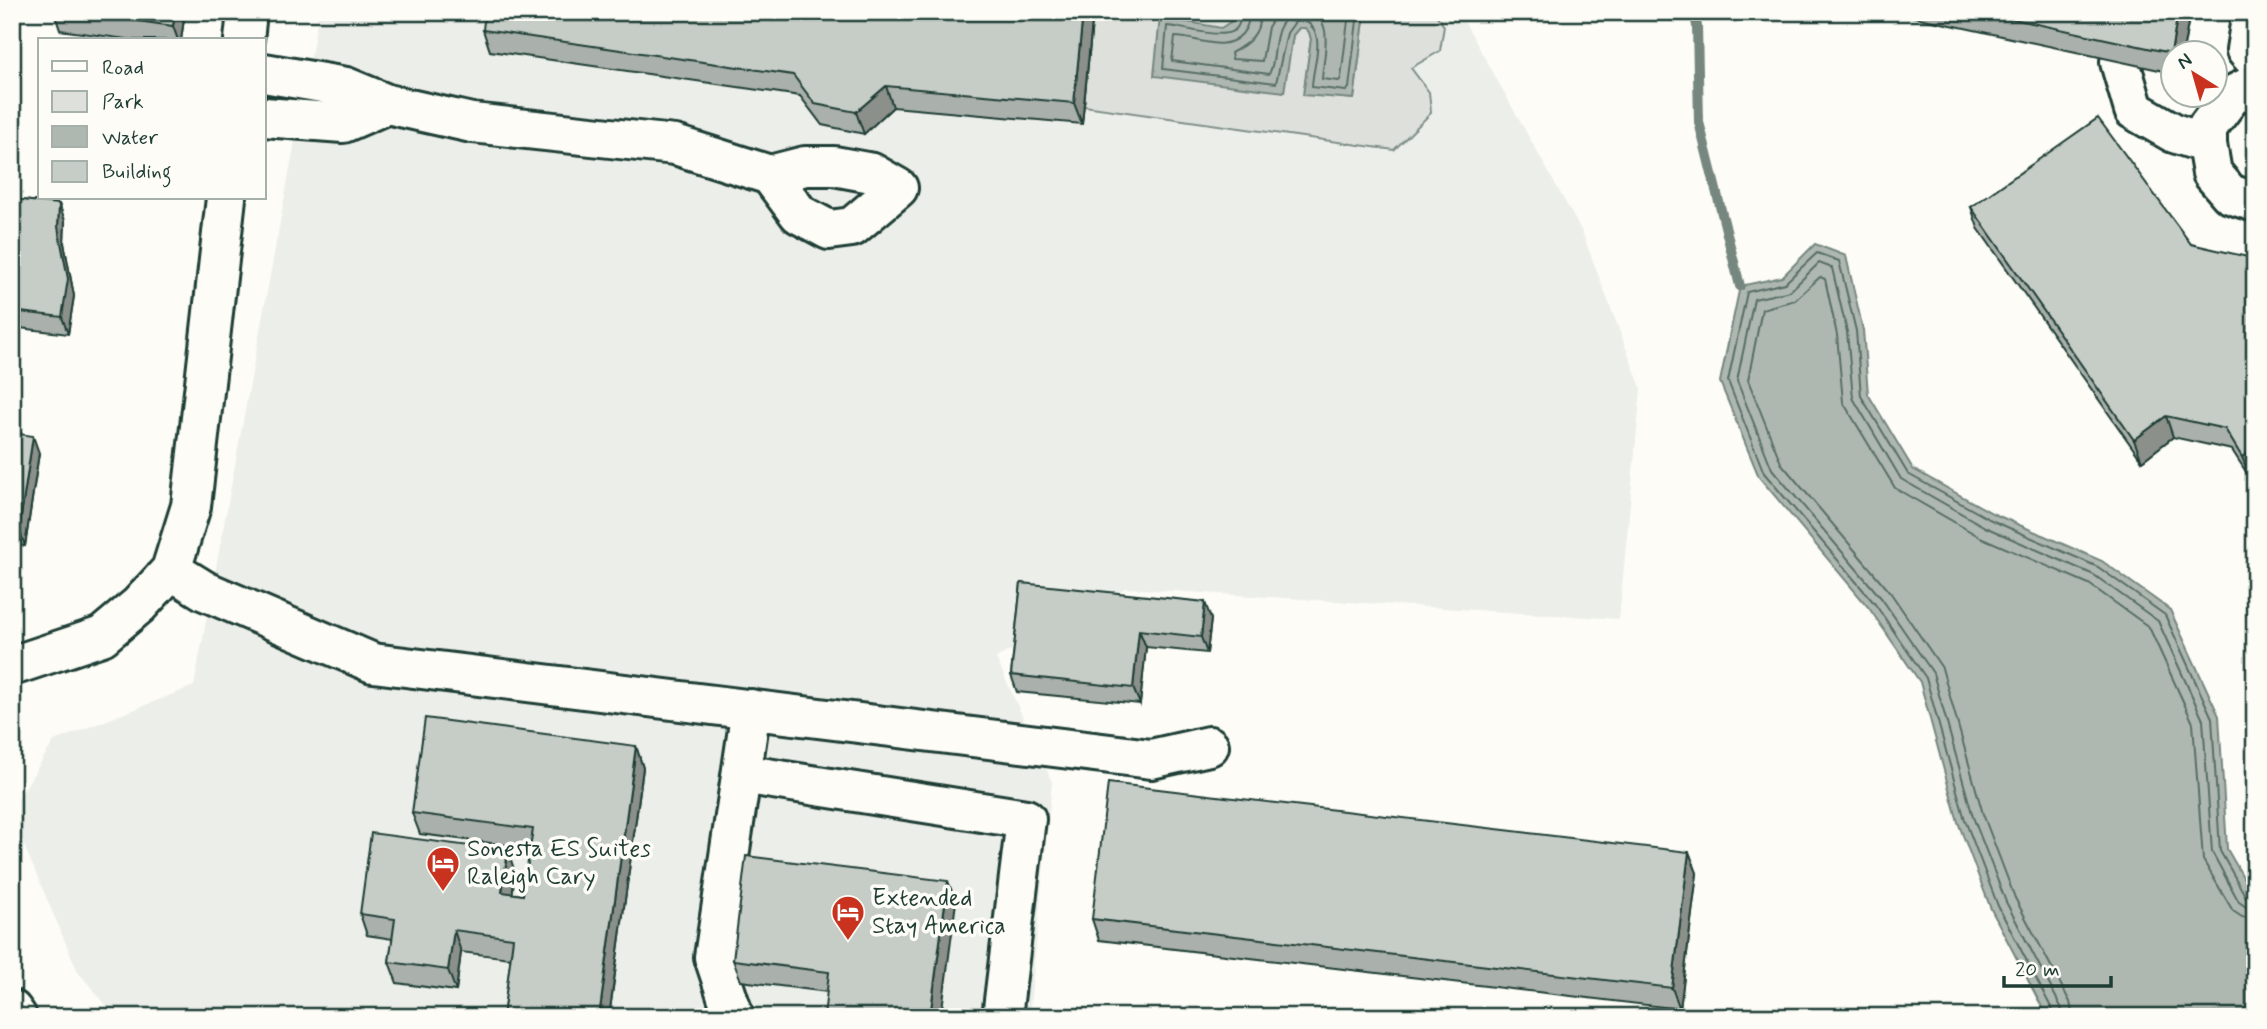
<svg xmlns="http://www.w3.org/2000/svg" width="2267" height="1029" font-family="Mynerve,sans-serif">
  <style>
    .built { fill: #eceee9 }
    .green { fill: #dde0db; stroke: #7e8e88; stroke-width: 2 }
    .water { fill: #aeb8b1; stroke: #75877f; stroke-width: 2 }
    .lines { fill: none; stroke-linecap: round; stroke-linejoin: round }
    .shore { stroke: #586e66; stroke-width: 2 }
    .stream { stroke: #75877f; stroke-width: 10 }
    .minor-casing { stroke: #1f3d34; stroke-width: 44 }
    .minor { stroke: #fdfcf7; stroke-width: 38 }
    .wall { fill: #aab0ab; stroke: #1f3d34; stroke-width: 2 }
    .shaded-wall { fill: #8b908b; stroke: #1f3d34; stroke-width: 2 }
    .building { fill: #c6cdc7; stroke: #1f3d34; stroke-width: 2 }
    .labels { text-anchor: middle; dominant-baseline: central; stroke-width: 7; stroke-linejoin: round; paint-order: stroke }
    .poi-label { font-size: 24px; fill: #1f3d34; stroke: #fdfcf7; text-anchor: start }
  </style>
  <rect width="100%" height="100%" fill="#fdfcf7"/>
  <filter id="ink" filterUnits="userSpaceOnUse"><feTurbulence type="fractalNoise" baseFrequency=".0143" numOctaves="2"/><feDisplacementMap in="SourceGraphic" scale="14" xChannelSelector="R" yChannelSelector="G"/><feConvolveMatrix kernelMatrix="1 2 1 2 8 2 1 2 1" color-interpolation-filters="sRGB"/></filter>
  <g filter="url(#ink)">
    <path class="built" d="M319,12H1459L1582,232L1641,388L1619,619L1125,588L996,658L1052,782L1029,1017H116L78,972L12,817V809L54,741L194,686Z"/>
    <path class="green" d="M1093,12H1232L1233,19L1230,24L1221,29L1160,17L1283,92L1293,35L1299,28H1305L1309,32L1311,39L1304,94L1354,99L1365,12H1434L1444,26L1440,51L1411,68L1429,92L1431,113L1394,150L1084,106Z"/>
    <path class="water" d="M1232,12H1365L1354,99L1303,95L1311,39L1309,32L1305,28H1299L1293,35L1284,92L1154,76L1160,17L1221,28L1233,20Z
      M1815,244L1846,256L1863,330L1868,394L1913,469L1992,513L2102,561L2170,610L2219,716L2227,849L2255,898V1017H2049L2042,1007L1991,909L1958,822L1920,682L1869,608L1759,477L1720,382L1740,286L1782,277Z"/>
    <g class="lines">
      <path class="shore" d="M1239,12C1247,51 1185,26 1167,26L1163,69L1276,83L1287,33L1295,22L1305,21C1328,33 1312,67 1312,87L1346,91L1349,88L1358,12
        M1248,12C1249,21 1248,27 1242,34C1224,54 1197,37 1175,37L1172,61L1269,74C1277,60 1272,39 1281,25C1286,17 1294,12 1304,12C1337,14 1323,58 1322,79L1339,81L1341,78L1349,12
        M1259,12C1262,33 1248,44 1231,53L1232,59L1262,61L1268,27L1278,12
        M2054,1017L2053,1011L1998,906L1965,820L1926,678L1875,604L1764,473L1728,381L1747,292L1785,283L1817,253L1839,261L1856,331L1861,396L1908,474L1989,519L2098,567L2165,615L2212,718L2220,851L2246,897L2255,900
        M2063,1017L2061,1007L2006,902L1973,817L1933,673L1882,599L1772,469L1737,381L1754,299L1790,291L1819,263L1832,268L1847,332L1853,398L1901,479L1985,527L2094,575L2158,621L2203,720L2212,852L2239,902L2246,907L2255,909
        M2073,1017L2070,1002L2015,898L1983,814L1942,668L1890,592L1781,463L1748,380L1762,309L1795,300L1820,277L1825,279L1837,335L1843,402L1895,488L1980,537L2089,584L2149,627L2193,723L2203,860L2233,911L2242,917L2255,919"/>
      <path class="stream" d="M1694,12L1697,26L1699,122L1740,286"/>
      <defs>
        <path id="minor" d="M2252,12L2246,50L2255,60
          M244,40L247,12
          M2120,62L2134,110L2174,133L2207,144
          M264,73L346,87L387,104L472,123L675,145L770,175L805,166H834L872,173L898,188L852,227L829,230L799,214L770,175
          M2255,84L2231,96L2207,128V144L2212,173L2230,194L2255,202
          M264,117L343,123L387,104
          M171,570L205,591L373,663L1151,759L1209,746
          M12,666L102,636L139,605L171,570L191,506L226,198
          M742,774L1026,819L1002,1017
          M12,1010L17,1017
          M734,1017L714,957L751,709"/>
      </defs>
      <use href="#minor" class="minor-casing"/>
      <use href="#minor" class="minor"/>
    </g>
    <path class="wall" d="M54,12H185L181,40H133L60,30Z
      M1093,12L1082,124L893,107L864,134L822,125L800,96L490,51L483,30Z
      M1891,12H2190L2183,52H2173V73Z
      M12,199L59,204L65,221L64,243L74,296L68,334L12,327Z
      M1971,207L2191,244L2250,478L2232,450L2173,437L2142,461L1978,228Z
      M12,417L15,418L21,434L39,453L25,546L12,544Z
      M1021,583L1211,619L1207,653L1146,647L1140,704L1017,692L1011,675Z
      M636,746L643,768L609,1017H503L511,958L461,952L456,991L397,983L389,962L393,939L367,935L360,914L515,872L512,894L523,895L530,848L420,834L412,813Z
      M1689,852L1697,873L1680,1009L1099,940L1092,919Z
      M956,902L827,992L741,981L733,960Z"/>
    <path class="shaded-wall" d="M175,12H185L181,40H178L173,26Z
      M1083,12H1093L1082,124L1074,103Z
      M2178,12H2190L2183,52H2173V57L2171,53Z
      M886,86L893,107L864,134L856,112Z
      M59,204L65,221L64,243L74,296L68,334L62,317L58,227Z
      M2166,416L2173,437L2142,461L2134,440Z
      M15,418L21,434L13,433Z
      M33,436L39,453L25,546L19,529Z
      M2255,448V475L2250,478L2242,457Z
      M1205,602L1211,619L1207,653L1201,637Z
      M1139,630L1146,647L1140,704L1133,688Z
      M636,746L643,768L609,1017H599Z
      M508,851L515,872L510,914L502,892Z
      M1689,852L1697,873L1680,1009L1672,988Z
      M948,881L956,902L941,1017H930Z
      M454,930L461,952L456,991L448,970Z"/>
    <path class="building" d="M77,12H175L173,26Z
      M485,12H1083L1074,103L886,86L856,112L815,104L793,75L483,30Z
      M1981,12H2178L2171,53Z
      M2098,118L2191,244L2252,258L2255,256V448L2242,457L2225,429L2166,416L2134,440L1971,207Z
      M12,199L59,204L58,227L68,279L62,317L12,311Z
      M12,417L15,418L13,433L33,436L19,529L12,528Z
      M1021,583L1205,602L1201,637L1139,630L1133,688L1011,675Z
      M425,718L636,746L599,1017H503L513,938L454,930L448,970L389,962L395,919L360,914L371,833L508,851L502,892L523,895L533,829L412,813Z
      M1108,783L1689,852L1672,988L1092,919Z
      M746,856L948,881L930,1017H824L829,972L733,960Z"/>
  </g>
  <defs>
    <symbol id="hotel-pin" viewBox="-11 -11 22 30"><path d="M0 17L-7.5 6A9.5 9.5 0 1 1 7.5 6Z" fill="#c8321e" stroke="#fdfcf7"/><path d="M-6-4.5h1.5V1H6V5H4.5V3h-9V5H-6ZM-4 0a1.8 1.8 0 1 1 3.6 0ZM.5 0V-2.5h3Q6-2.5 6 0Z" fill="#fff"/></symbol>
  </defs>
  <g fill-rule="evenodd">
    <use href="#hotel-pin" x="424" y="844" width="38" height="52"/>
    <use href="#hotel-pin" x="829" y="893" width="38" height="52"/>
  </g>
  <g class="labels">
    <g class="poi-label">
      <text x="467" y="849">Sonesta ES Suites<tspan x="467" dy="28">Raleigh Cary</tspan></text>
      <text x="872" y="898">Extended<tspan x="872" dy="28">Stay America</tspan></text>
    </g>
  </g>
  <rect width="2267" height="1029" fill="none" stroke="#fdfcf7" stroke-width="42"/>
  <rect x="21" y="21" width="2225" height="987" fill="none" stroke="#1f3d34" stroke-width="2.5" filter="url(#ink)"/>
  <rect x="38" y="38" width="228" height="161" fill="#fdfcf7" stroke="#a4b0a9" stroke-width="2"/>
  <rect x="52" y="61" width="35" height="10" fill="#fdfcf7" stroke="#a4b0a9" stroke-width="2"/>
  <text x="102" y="74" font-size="21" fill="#1f3d34">Road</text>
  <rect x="52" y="91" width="35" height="21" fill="#dde0db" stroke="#a4b0a9" stroke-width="2"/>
  <text x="102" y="108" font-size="21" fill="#1f3d34">Park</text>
  <rect x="52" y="126" width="35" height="21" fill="#aeb8b1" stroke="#a4b0a9" stroke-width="2"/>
  <text x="102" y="144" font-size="21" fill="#1f3d34">Water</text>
  <rect x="52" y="161" width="35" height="21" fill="#c6cdc7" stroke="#a4b0a9" stroke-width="2"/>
  <text x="102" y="178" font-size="21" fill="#1f3d34">Building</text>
  <g transform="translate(2194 74) rotate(323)"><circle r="33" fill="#fdfcf7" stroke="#a4b0a9" stroke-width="2"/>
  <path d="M0-5L12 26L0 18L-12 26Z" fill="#c8321e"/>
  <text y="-10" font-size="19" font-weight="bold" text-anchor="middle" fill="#1f3d34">N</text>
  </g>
  <path d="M2004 976v10h107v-10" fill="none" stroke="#1f3d34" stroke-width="3.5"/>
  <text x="2015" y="976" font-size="21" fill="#1f3d34" stroke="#fdfcf7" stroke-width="5" paint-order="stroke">20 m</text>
</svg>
